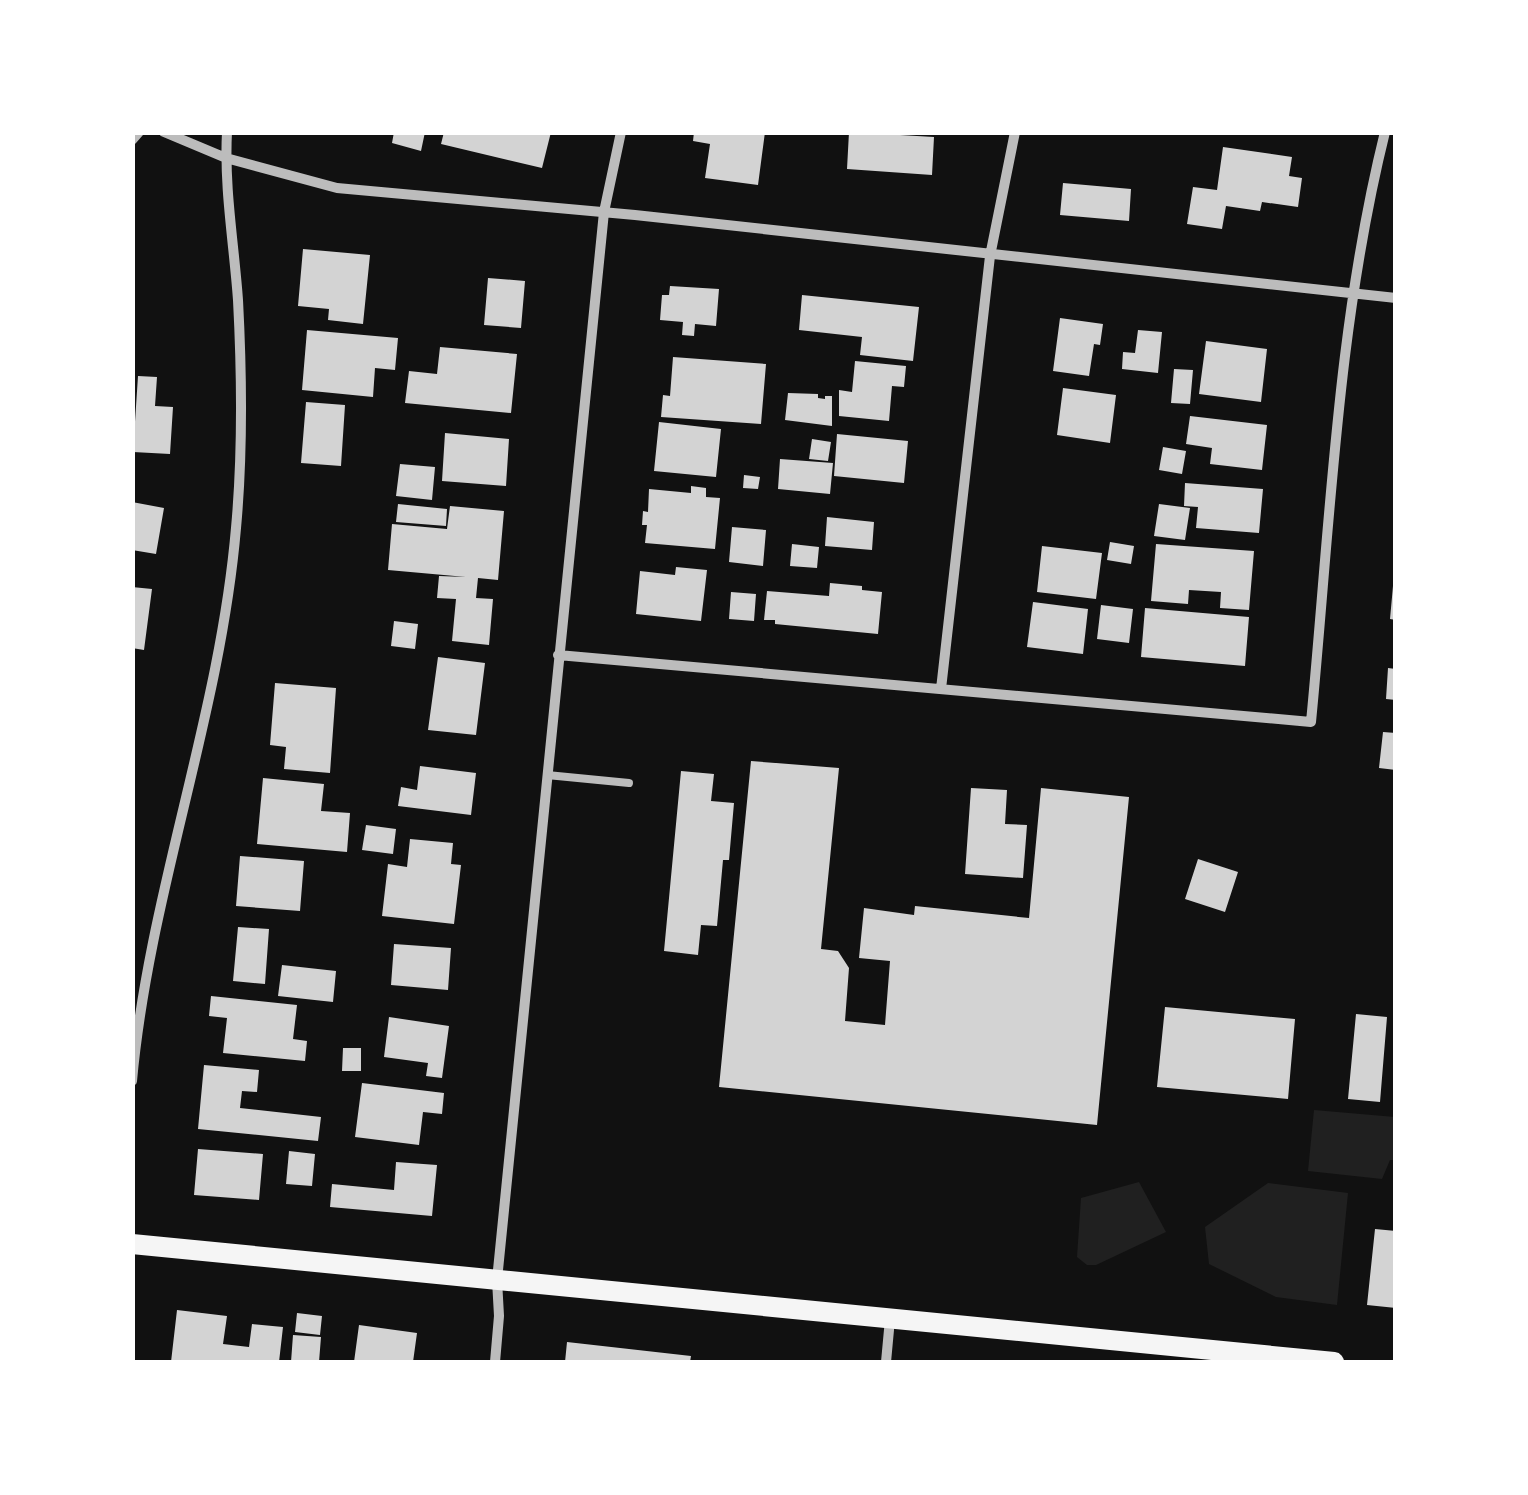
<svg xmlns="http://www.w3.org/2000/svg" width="1528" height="1495" font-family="Lato,sans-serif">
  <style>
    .green { fill: #202020 }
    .building { fill: #d3d3d3 }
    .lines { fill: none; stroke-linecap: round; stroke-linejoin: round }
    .service { stroke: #bcbcbc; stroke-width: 8 }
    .minor { stroke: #bcbcbc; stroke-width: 10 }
    .secondary { stroke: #f5f5f5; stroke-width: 20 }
  </style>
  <rect width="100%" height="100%" fill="#111"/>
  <path class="green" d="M1314,1110L1395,1117V1160H1390L1382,1179L1308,1171Z
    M1139,1182L1166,1232L1096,1265H1087L1077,1257L1081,1198Z
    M1268,1183L1348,1193L1337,1305L1276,1297L1209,1264L1205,1227Z"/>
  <path class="building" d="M394,132H425L421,151L392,143Z
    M444,132H551L542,168L441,144Z
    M694,132H765L758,185L705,178L710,144L693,141Z
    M849,132L934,137L932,175L847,169Z
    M1223,147L1292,157L1289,176L1302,178L1298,207L1262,202L1260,211L1226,206L1222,229L1187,224L1193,187L1217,190Z
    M1063,183L1131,189L1129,221L1060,215Z
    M303,249L370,255L363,324L328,320L329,309L298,306Z
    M488,278L525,281L521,328L484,325Z
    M670,286L719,289L716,326L695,324L694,336L682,335L683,322L660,320L662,295H669Z
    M802,295L919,307L913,361L860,355L862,337L799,330Z
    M1060,318L1103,324L1100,345L1094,344L1089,376L1053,371Z
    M307,330L398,338L395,370L375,368L373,397L302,390Z
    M1138,330L1162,332L1158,373L1122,369L1123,352L1135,353Z
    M1206,341L1267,349L1261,402L1199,394Z
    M440,347L517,354L511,413L405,403L409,371L437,374Z
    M673,357L766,364L761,424L661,417L663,395L670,396Z
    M855,361L906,366L904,387L892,386L889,421L839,416V390L852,392Z
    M1174,369L1193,370L1190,404L1171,403Z
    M138,376L157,377L155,406L173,407L170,454L133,452Z
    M1063,388L1116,395L1110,443L1057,435Z
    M788,393L818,394V398L825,399V396H832V426L785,420Z
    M306,402L345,405L341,466L301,463Z
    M1190,416L1267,425L1262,470L1210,464L1212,448L1186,444Z
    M659,422L721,429L716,477L654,471Z
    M445,433L509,439L506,486L442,481Z
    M837,434L908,441L904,483L834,476Z
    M812,439L831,442L828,461L809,459Z
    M1163,447L1186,451L1182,474L1159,470Z
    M780,459L833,463L830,494L778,489Z
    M400,464L435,467L432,500L396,496Z
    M744,475L760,477L758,489L743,488Z
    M1185,483L1263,489L1259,533L1196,528L1198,507L1184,506Z
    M691,486L706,488V497L720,498L715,549L645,543L647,525H642L643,511L648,512L649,489L691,493Z
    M132,502L164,508L156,554L132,550Z
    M398,504L447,509L446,526L396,522Z
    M1159,504L1190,508L1185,540L1154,536Z
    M450,506L504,511L498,580L478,578L476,598L493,599L489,645L452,641L456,599L437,598L439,576L466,577L388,570L392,524L447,529Z
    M827,517L874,522L872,550L825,546Z
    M732,527L766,530L763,566L729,562Z
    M1110,542L1134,546L1131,564L1107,560Z
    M792,544L819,547L817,568L790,566Z
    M1156,544L1254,551L1249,610L1220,608L1221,592L1189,590L1188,604L1151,601Z
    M1042,546L1102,553L1096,599L1037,592Z
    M676,567L707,570L701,621L636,614L640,571L675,575Z
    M830,583L862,586V590L882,592L878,634L775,624V620H764L767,591L829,596Z
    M1393,586H1396V620L1390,619Z
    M132,587L152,589L144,650L132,648Z
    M731,592L756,594L754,621L729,619Z
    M1033,602L1088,609L1083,654L1027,647Z
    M1101,605L1133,609L1129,643L1097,639Z
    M1145,608L1249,617L1245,666L1141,657Z
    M394,621L418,624L415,649L391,646Z
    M438,657L485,663L476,735L428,730Z
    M1388,668L1396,669V700L1386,699Z
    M275,683L336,688L330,773L284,769L286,747L270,745Z
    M1383,732L1396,733V770L1379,768Z
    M751,761L839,768L821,949L838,951L849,968L845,1021L885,1025L890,961L859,958L864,908L914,915L915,906L1029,918L1041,788L1129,797L1097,1125L719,1087Z
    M420,766L476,773L471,815L398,806L401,787L417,790Z
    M681,771L714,774L711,801L734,803L729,860H723L717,926L701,925L698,955L664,951Z
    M263,778L324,784L321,811L350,813L347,852L257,844Z
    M971,788L1007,790L1005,824L1027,825L1023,878L965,874Z
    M366,825L396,829L393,854L362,850Z
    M410,839L453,843L451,864L461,865L454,924L382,916L388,864L407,867Z
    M240,856L304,861L300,911L236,906Z
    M1198,859L1238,872L1225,912L1185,899Z
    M238,927L269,929L265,984L233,981Z
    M394,944L451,948L448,990L391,985Z
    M282,965L336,971L333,1002L278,996Z
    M211,996L297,1005L293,1039L307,1041L305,1061L223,1053L227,1018L209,1016Z
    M1165,1007L1295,1019L1288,1099L1157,1087Z
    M1356,1014L1387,1017L1380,1102L1348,1099Z
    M389,1017L449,1026L442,1078L426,1076L428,1063L384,1057Z
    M343,1048H361V1071H342Z
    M204,1065L259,1070L257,1092L242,1091L240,1108L321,1117L318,1141L198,1129Z
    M362,1083L444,1093L442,1114L423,1112L419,1145L355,1137Z
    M198,1149L263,1154L259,1200L194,1195Z
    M289,1151L315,1154L312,1186L286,1184Z
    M396,1162L437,1165L432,1216L330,1207L332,1184L394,1190Z
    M1375,1229L1396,1231V1308L1367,1305Z
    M177,1310L227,1316L223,1344L249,1347L252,1324L283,1327L279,1362H171Z
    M297,1313L322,1316L320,1335L295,1332Z
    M359,1325L417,1333L413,1362H354Z
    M293,1335L321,1337L319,1362H291Z
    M567,1342L691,1356L690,1362H565Z"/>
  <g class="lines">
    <path class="service" d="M547,775L629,783"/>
    <path class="minor" d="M164,132L226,158L337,188L635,215L1396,298
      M132,140L139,132
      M558,655L1311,722C1330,526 1337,325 1385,132
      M941,689L990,256L1015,132
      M132,1081C149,893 220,716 236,528C243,452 242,376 238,300C234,244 224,188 227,132
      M495,1362L499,1316L497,1280L604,212L621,132
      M886,1362L890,1319"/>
    <path class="secondary" d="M132,1244L1334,1362"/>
  </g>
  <rect width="1528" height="1495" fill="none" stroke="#ffffff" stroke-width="270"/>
</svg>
